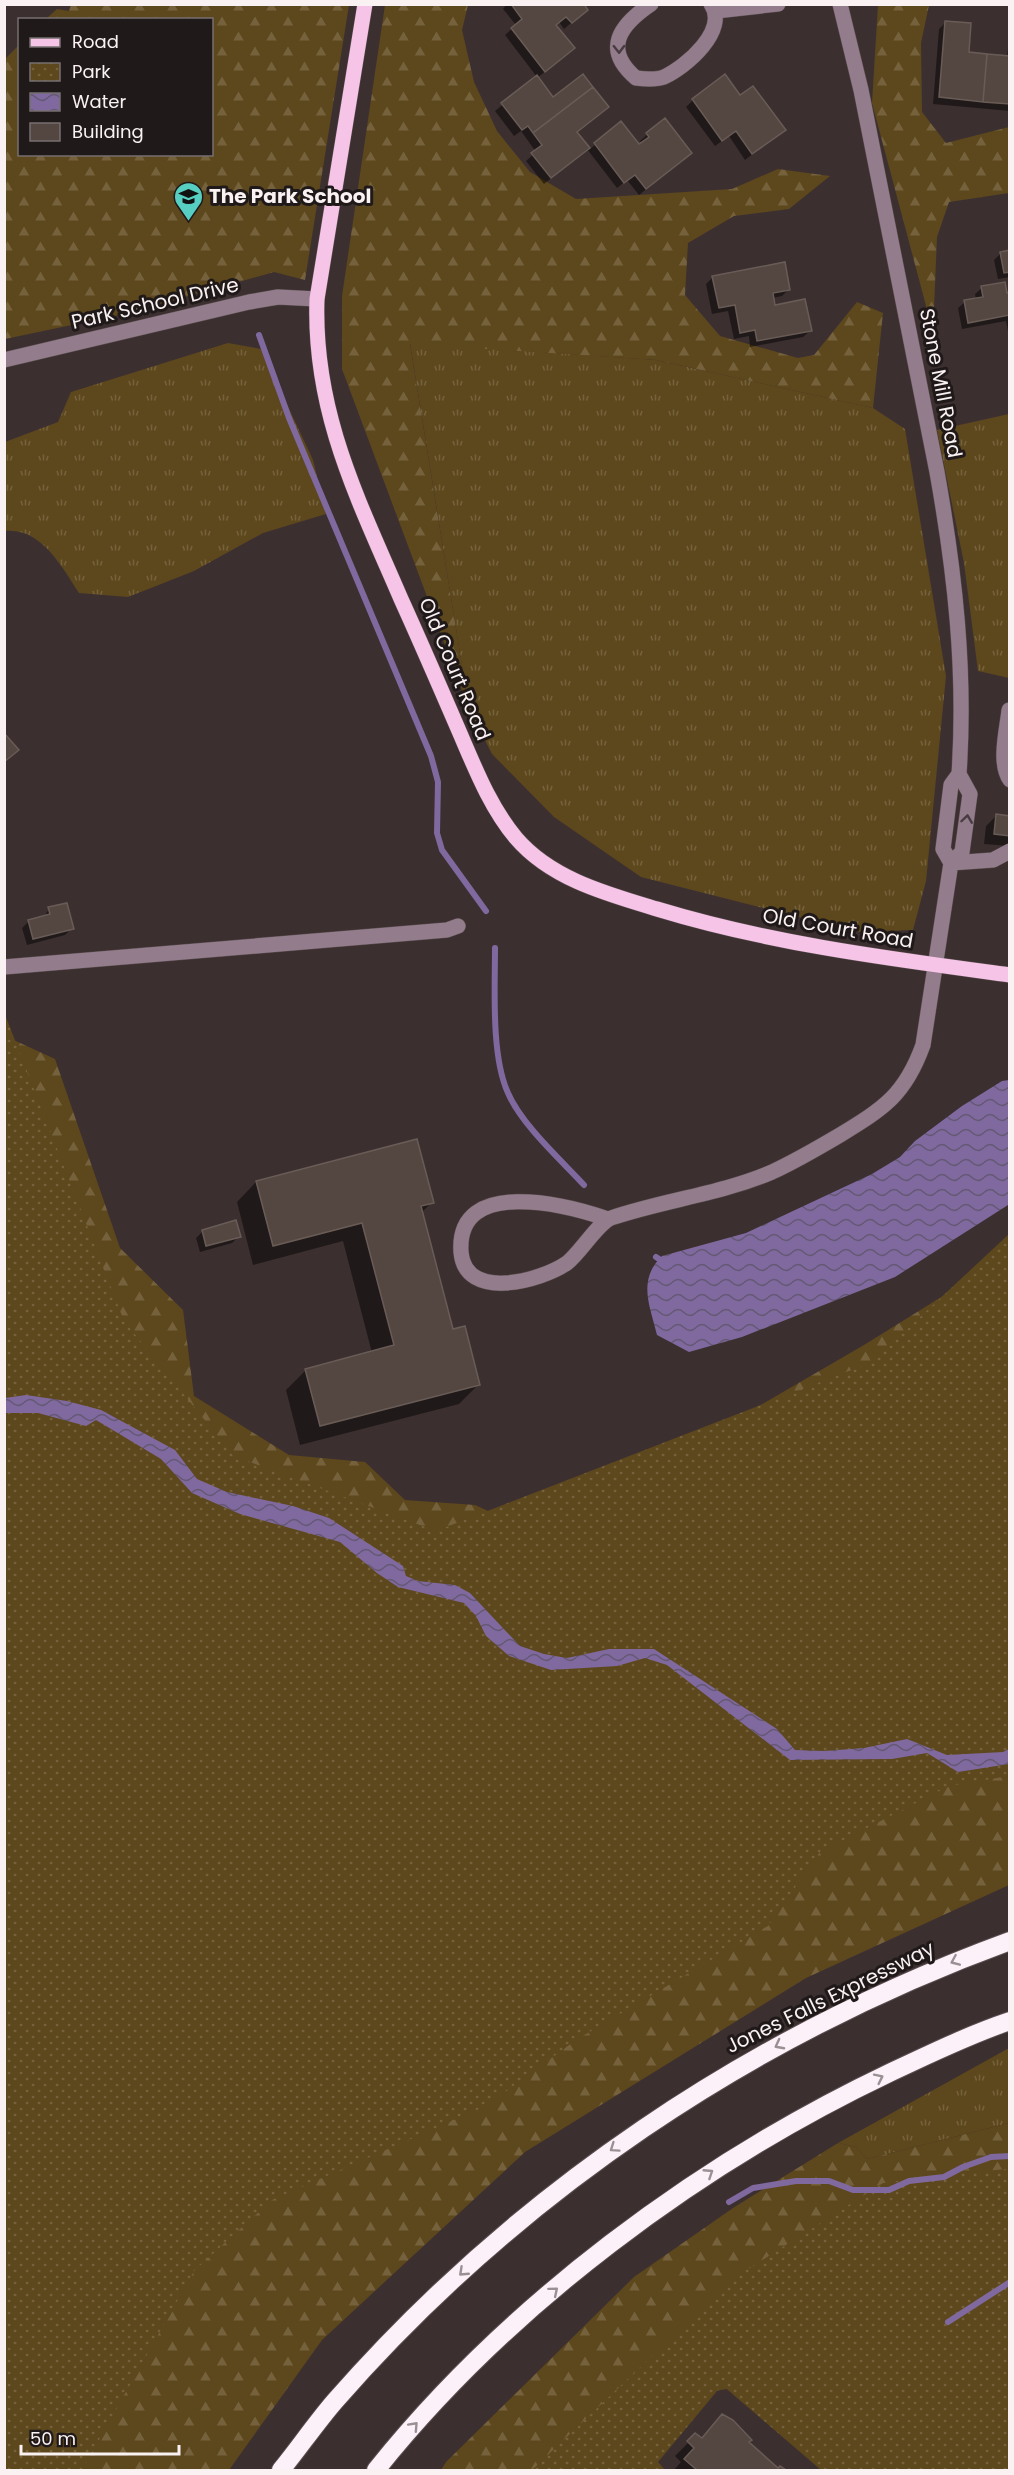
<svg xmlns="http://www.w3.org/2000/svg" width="1014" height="2475" font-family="Poppins,sans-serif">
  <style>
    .grass { fill: url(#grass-tufts) }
    .forest { fill: url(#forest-firs) }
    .park { fill: url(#park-dots) }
    .water { fill: url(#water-waves) }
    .shadow { fill: #0007 }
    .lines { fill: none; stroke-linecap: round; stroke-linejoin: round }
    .stream { stroke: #7f699e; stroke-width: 6 }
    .building { fill: #544741; stroke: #695c56; stroke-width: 1.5 }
    .minor-casing { stroke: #5a4e4f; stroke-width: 16 }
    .major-casing { stroke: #5a4e4f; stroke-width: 16 }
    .highway-casing { stroke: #5a4e4f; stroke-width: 20 }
    .minor { stroke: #937c8c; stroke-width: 15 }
    .major { stroke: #f5c4e6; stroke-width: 15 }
    .highway { stroke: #fdf1f9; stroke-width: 18 }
    .oneway { stroke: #483c41 }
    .oneway2 { stroke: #999094 }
    .labels { text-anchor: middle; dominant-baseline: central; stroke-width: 6; stroke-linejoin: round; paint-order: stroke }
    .poi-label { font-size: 20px; font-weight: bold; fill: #faf1f2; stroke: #1f1919; text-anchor: start }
    .street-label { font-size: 20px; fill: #faf1f2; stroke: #1f1919 }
  </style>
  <defs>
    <pattern id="grass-tufts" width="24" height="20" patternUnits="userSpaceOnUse" patternTransform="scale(1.5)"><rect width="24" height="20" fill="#5d471c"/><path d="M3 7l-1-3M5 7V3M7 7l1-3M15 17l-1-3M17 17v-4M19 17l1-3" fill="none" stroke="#75623d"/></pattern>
    <pattern id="forest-firs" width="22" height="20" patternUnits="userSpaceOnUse" patternTransform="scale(1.5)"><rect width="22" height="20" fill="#5d471c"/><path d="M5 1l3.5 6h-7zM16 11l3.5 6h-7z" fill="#75623d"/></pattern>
    <pattern id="park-dots" width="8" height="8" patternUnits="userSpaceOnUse" patternTransform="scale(1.5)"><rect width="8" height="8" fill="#5d471c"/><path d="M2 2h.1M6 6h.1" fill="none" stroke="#75623d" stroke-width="1.8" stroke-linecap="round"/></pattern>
    <pattern id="water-waves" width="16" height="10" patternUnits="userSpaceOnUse" patternTransform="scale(1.5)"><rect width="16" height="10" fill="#7f699e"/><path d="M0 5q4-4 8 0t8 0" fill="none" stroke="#655874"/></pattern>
  </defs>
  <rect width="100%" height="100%" fill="#3c2f30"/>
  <path class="grass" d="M228,343L261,349L313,460L326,514L263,533L194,571L128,597L79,593C62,567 41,527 5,531V442L58,422L71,392Z
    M410,343L656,360L873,408L905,429L946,676L926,881L913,930L858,932L641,877L554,817L492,754L469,709Z
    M1009,414H1010L1009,678L978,671L964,563L937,430Z
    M1009,2048V2123L867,2159L856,2147L838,2143Z"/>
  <path class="forest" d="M71,4L349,5L305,280L274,272L129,313L5,339V59L19,45L20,154H212V20L46,19L57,9L69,11Z
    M385,5H468L462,30L474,82L497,131L530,172L576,199L732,189L778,169L830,176L789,209L734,216L688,243L685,295L720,336L798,358L814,355L857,302L883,313L873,408L656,360L410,344L469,709L342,369V296Z
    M878,5H929L921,43L922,112L946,143L1009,127V193L949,202L937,237L933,332L872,103Z
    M5,1036L55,1059L120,1248L183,1310L194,1396L289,1455L365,1462L405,1500L475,1505L538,1534L864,1345L1009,1255V1885L806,1978L525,2152L322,2340L229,2470H5Z
    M1009,2123V2470L727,2389L701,2393L649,2470H441L446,2462L634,2277L733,2208L838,2143L856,2147L867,2159Z"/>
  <path class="park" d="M4,1012L124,1321L234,1456L436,1531L872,1362L1009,1234V1776L949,1786L820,1852L768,1926L576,2040L486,2106L272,2200L194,2271L82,2470H5Z
    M1009,2169V2470H821L722,2385L658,2462L665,2470H532L734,2278L825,2220L883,2183L965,2172Z"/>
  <path class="water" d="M1009,1080L1008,1205L895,1277L742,1337L689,1352L657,1335C650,1306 637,1280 662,1256L746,1233L872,1174L900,1157L915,1141L962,1106L1002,1081Z
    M26,1395L67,1401L101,1410L175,1450L197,1479L227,1492L293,1506L329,1518L403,1566L406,1576L418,1581L455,1585L470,1593L520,1646L544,1654L567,1658L609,1649H654L777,1729L795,1750L824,1751L864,1748L907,1739L947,1755L1003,1752L1009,1749V1764L958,1772L927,1753L892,1759L790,1760L667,1665L645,1658L617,1666L551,1670L509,1656L486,1636L476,1616L464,1603L398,1587L377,1573L340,1542L240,1514L192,1493L161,1459L96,1420L86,1426L38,1413H5V1398Z"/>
  <path class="shadow" d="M507,4H582L586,10L564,29L559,22L555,25L566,55L537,78L589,150L621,123L639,146L642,144L640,141L664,120L684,160L639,195L627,180L617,188L587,149L544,184L526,161L536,152L521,131L514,136L495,111L537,77L505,35L516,25L503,9Z
    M946,22L967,53L1007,57L1010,31V111L933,104L939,29Z
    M740,97L784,130L745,160L729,136L715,146L686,107L693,100Z
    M1010,252V277L998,279L994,260L1001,253Z
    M713,277L789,289L782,296L772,298L774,306L810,331L803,337L750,347L749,336L734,339L728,311L712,314L706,284Z
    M982,288L1010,294V341L1006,321L962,329L958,308L965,302L976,300L975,294Z
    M996,816L1010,817V846L984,844L986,826Z
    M49,909L72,928L65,935L27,945L22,928L29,921L43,918Z
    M416,1141L432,1202L421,1213L452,1331L479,1384L459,1404L300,1445L286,1390L306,1370L372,1353L343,1241L253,1265L237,1202L256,1182Z
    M203,1231L239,1236L232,1243L200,1252L196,1238Z
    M723,2416L778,2470L780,2468L784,2470H674L681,2462L675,2456L696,2435L701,2439Z"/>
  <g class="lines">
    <path class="stream" d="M259,335L289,418L431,756L438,782L437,833L442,850L486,911
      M495,948C495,989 491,1056 508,1093C522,1125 560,1159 584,1185
      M656,1257L659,1259
      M729,2202L753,2188L796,2181H829L853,2190H889L909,2181L944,2177L963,2167L991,2157L1010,2156
      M948,2322L1010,2282"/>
  </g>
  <path class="building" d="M511,4H584L588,10L572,23L566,17L556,25L575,48L545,72L511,28L522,19Z
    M945,21L971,23L969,52L987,54L983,102L939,97Z
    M987,54L1010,56V104L983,102Z
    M583,74L593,87L533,133L528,126L522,130L501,103L537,75L553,97Z
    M725,74L740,95L753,86L786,130L752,154L736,131L722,141L692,99Z
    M593,87L609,107L577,132L590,148L551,178L531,153L542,145L533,133Z
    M665,118L692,153L646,189L635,175L624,183L594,143L621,121L639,144L649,137L646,133Z
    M1010,250V272L1004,273L1000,252Z
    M785,262L790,290L773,293L775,305L805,299L812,331L757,341L755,330L740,333L735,305L719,308L712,276Z
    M1005,282L1007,293L1010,292V315L968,323L964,300L983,297L981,286Z
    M4,733L19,750L4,762Z
    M996,814L1010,816V836L994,834Z
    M67,903L74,929L33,939L28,920L50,914L48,907Z
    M417,1139L434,1203L421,1206L453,1329L465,1326L480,1385L320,1426L305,1369L394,1345L362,1223L273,1246L256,1181Z
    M236,1220L241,1237L206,1246L202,1230Z
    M722,2414L733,2420L752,2440L749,2442L778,2468L780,2466L786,2470H697L684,2459L694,2448L687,2441L695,2433L702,2438Z"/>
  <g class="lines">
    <defs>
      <path id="minor" d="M651,4C620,25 602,49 636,78C644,79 656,80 664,77C686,67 729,30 711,4
        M716,11L778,4
        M4,360L249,302L278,297L317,299
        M1009,710C1007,730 998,763 1010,780
        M951,863L962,852L970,794L959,774
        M951,863L993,860L1010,851
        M4,967L447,930L458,926
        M608,1219C567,1205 456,1176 461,1252C465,1302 541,1281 567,1263C580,1253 598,1223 611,1218C664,1200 721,1194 772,1172C796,1161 818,1148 840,1135C884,1108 905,1095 923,1045L951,863L943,849L951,785L959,774C966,671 955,573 937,472L861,90L840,4"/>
      <path id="major" d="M365,4L317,299C313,412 358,499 401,599C421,643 440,687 459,731C475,768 490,807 516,838C551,879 607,894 657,909C772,944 891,959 1010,975"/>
      <path id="highway" d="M281,2470C299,2448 316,2423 335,2401C517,2193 750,2036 1010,1941
        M376,2470C508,2305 698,2164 889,2073C928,2055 968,2035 1010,2021"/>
    </defs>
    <use href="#minor" class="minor-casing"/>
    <use href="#major" class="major-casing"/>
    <use href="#highway" class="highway-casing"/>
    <use href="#minor" class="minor"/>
    <use href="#major" class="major"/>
    <use href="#highway" class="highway"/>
  </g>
  <defs><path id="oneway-chevron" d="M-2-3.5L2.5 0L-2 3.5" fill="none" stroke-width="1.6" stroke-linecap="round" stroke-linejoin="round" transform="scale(1.5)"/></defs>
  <g class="oneway">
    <use href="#oneway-chevron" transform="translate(619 49) rotate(89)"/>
    <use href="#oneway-chevron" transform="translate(967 819) rotate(-82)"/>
  </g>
  <g class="oneway2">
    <use href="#oneway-chevron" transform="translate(955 1961) rotate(157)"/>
    <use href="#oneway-chevron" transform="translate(779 2045) rotate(152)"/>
    <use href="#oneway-chevron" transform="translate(879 2078) rotate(-26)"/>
    <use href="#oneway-chevron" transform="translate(614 2148) rotate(145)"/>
    <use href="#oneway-chevron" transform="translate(709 2173) rotate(-33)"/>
    <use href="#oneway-chevron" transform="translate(463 2272) rotate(137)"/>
    <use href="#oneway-chevron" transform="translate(554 2291) rotate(-40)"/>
    <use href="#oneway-chevron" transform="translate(414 2426) rotate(-47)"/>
  </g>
  <defs>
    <symbol id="school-pin" viewBox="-11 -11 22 30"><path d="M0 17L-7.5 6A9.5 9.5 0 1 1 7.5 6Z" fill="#57cec2" stroke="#1f1919"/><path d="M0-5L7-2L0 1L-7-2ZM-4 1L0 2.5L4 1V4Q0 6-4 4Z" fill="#111"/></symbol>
  </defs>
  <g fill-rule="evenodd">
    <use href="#school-pin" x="172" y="180" width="33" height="45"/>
  </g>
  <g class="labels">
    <g class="poi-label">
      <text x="209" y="196">The Park School</text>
    </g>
    <g class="street-label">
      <text transform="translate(155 303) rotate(-13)">Park School Drive</text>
      <text transform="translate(941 383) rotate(79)">Stone Mill Road</text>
      <text transform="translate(455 669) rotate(67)">Old Court Road</text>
      <text transform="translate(838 928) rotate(10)">Old Court Road</text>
      <text transform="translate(830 1997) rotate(-26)">Jones Falls Expressway</text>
    </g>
  </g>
  <rect width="1014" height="2475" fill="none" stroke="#faf1f2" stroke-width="12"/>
  <rect x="18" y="18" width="195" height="138" fill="#1f1919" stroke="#776f70" stroke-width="1.5"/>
  <rect x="30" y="38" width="30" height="9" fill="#f5c4e6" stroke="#776f70" stroke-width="1.5"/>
  <text x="72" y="48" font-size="18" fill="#faf1f2">Road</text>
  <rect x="30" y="63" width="30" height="18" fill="url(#park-dots)" stroke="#776f70" stroke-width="1.5"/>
  <text x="72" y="78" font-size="18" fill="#faf1f2">Park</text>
  <rect x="30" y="93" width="30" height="18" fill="url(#water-waves)" stroke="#776f70" stroke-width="1.5"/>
  <text x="72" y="108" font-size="18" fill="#faf1f2">Water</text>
  <rect x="30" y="123" width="30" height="18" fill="#544741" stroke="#776f70" stroke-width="1.5"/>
  <text x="72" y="138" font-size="18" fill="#faf1f2">Building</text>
  <path d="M21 2445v9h158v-9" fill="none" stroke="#faf1f2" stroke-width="3"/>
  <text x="30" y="2445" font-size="18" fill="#faf1f2" stroke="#1f1919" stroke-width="4.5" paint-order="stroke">50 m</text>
</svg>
